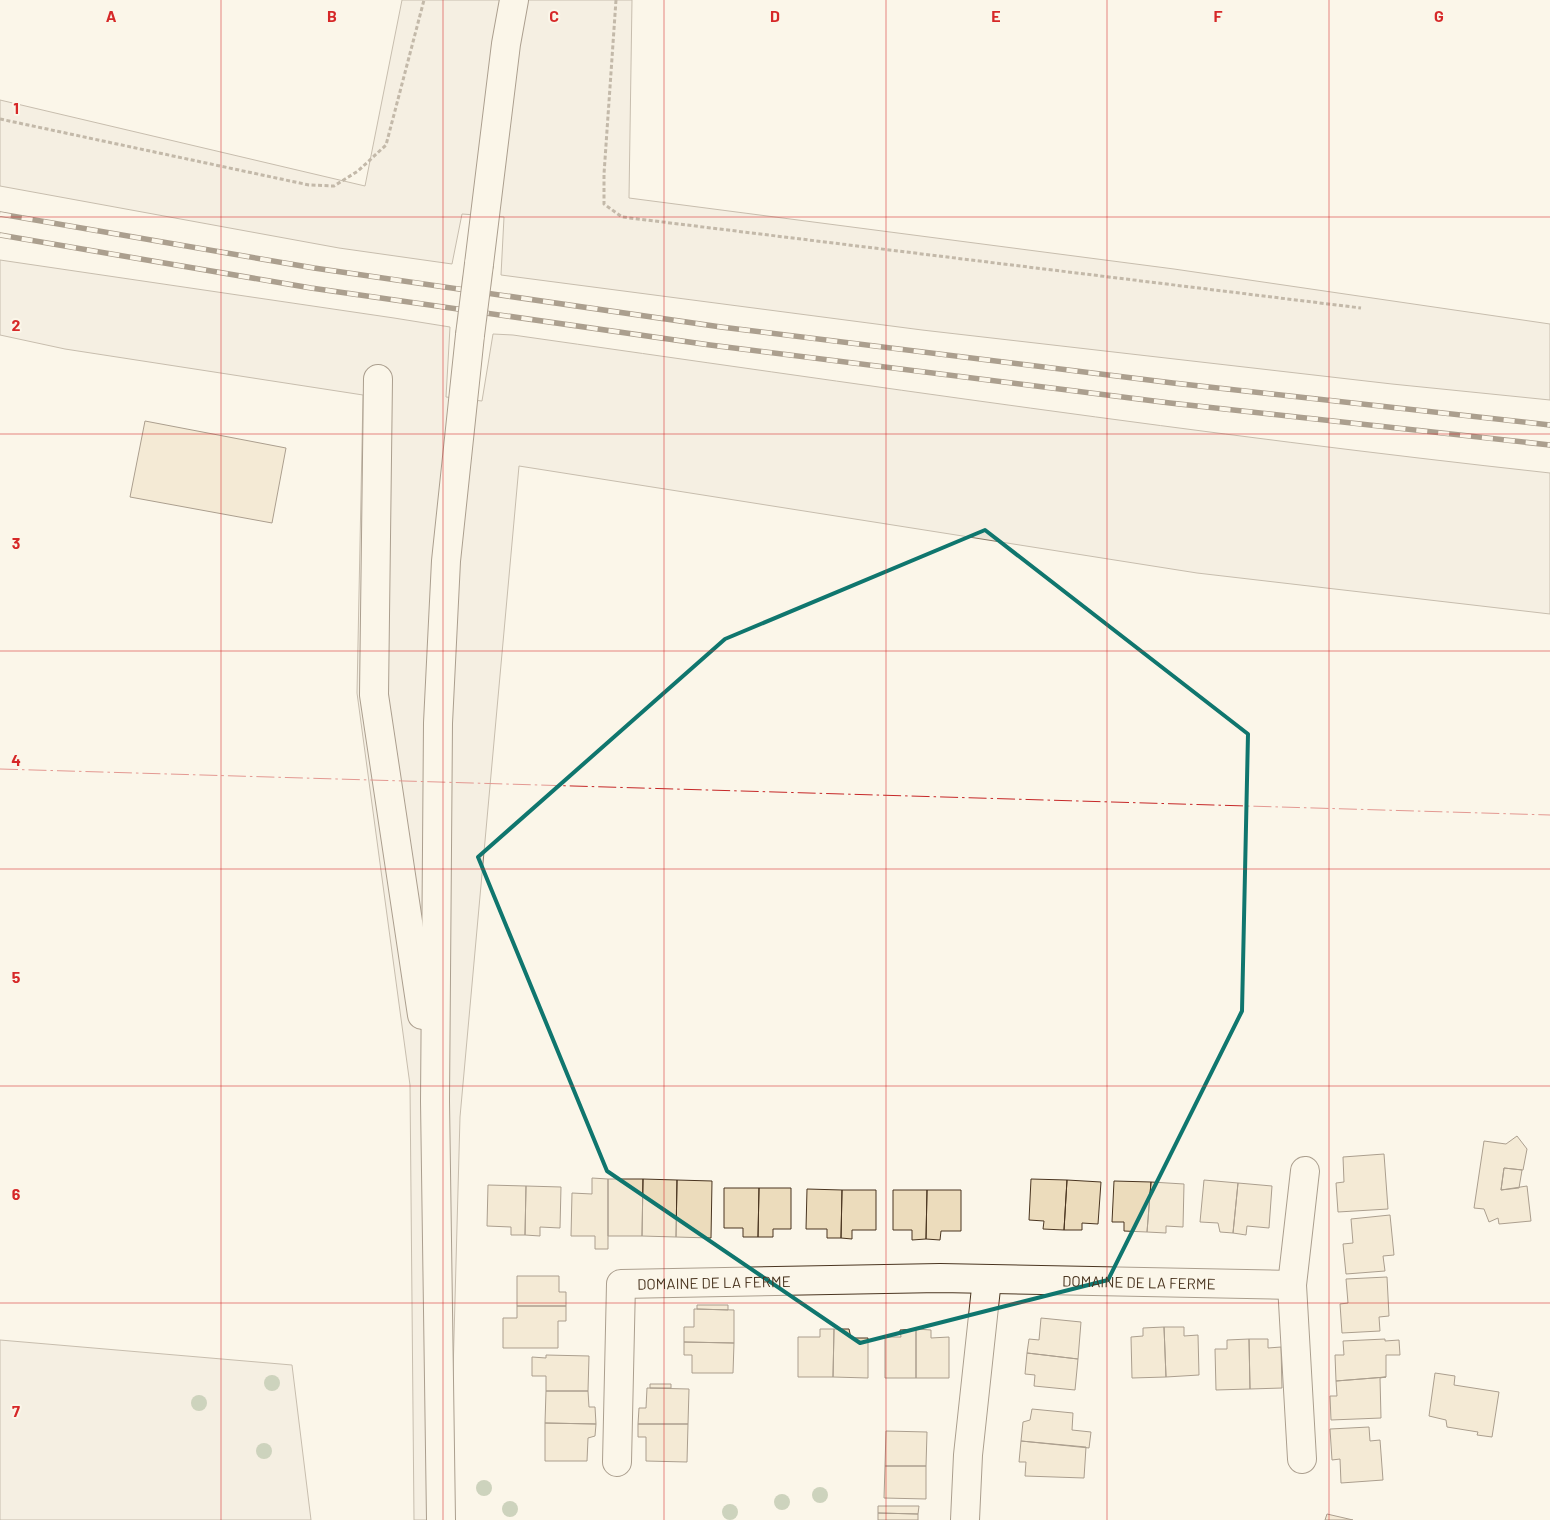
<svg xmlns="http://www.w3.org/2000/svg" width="1550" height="1520" font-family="Barlow,sans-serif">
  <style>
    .green { fill: #ede6d9; stroke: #887966 }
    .building { fill: #ecdcbc; stroke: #4a3520 }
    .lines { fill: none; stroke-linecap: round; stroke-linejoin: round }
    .minor-casing { stroke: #4a3520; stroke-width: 30 }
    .path { stroke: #7f6f5c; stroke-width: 3; stroke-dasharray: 4 2.5; stroke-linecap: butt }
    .minor { stroke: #fbf6e9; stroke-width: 28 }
    .rail-casing { stroke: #4a3520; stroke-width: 5.5 }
    .rail { stroke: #fbf6e9; stroke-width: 4; stroke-dasharray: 11; stroke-linecap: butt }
    .minor-bridge-casing { stroke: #4a3520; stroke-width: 30; stroke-linecap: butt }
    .minor-bridge { stroke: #fbf6e9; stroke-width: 28 }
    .power { stroke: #c62828; stroke-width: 1; stroke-dasharray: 18 4 2.5 4; stroke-linecap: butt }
    .tree { fill: #96a887 }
    .marked { fill: none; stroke: #0f766e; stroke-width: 4; stroke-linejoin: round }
    .grid { fill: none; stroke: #d62828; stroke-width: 1; stroke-opacity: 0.55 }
    .labels { text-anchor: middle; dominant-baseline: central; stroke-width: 4; stroke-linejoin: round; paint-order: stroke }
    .street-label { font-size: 15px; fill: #4a3520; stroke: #fbf6e9 }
    .grid-label { font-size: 16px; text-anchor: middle; font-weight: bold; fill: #d62828; stroke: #fbf6e9; stroke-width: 4; stroke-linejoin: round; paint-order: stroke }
  </style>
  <rect width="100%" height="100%" fill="#fbf6e9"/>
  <path class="green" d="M402,0H632L629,198L1174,269L1550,324V400L1392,384L922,330L501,275L504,217L462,214L452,264L339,248L0,186V100L365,186Z
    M0,260L394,318L450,327L446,397L482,401L493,334L513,335C858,384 1203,435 1550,473V614L1197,573L519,466L460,1117L449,1520H414L410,1085L357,693L363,395L65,349L0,335Z
    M0,1340L292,1365L311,1520H0Z"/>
  <path class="building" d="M145,421L286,448L272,523L130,497Z
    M1517,1136L1527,1149L1523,1170L1504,1168L1501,1190L1527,1186L1531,1221L1499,1224L1498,1218L1489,1222L1484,1209L1474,1208L1484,1141L1506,1144Z
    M1384,1154L1388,1209L1338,1212L1336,1183L1344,1182L1343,1157Z
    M1504,1168L1522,1170L1519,1188L1501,1190Z
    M592,1178L608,1179V1249H595V1236H571L572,1193L592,1194Z
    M608,1179H643L642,1236H608Z
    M643,1179L677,1180L676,1237L642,1236Z
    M1031,1179L1067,1180L1064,1230L1043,1229L1044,1221L1029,1220Z
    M677,1180L712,1181L711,1238L676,1237Z
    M1067,1180L1101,1182L1098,1224L1082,1223V1230H1064Z
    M1204,1180L1238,1183L1233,1233L1220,1232L1218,1223L1200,1222Z
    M1114,1181L1151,1182L1147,1232L1124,1231V1222H1112Z
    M1151,1182L1184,1184L1183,1227L1166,1226V1233L1147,1232Z
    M1238,1183L1272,1186L1269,1228L1247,1226L1246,1235L1233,1233Z
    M488,1185L526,1186L525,1235H511V1227L487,1226Z
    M526,1186L561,1187L560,1228L540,1227V1236L525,1235Z
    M724,1188H759L758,1237H743V1228H724Z
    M759,1188H791V1229H773V1237H758Z
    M807,1189L842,1190L841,1238H827V1229H806Z
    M842,1190H876V1230H852V1239L841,1238Z
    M893,1190H927L926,1239L912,1240V1230H893Z
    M927,1190H961V1231H941L940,1240L926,1239Z
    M1390,1215L1394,1255L1383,1256L1385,1271L1346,1274L1343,1244L1353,1243L1351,1219Z
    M517,1276H559V1292H566V1306H517Z
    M1387,1277L1389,1316L1379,1317L1380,1331L1342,1333L1340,1304L1348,1303L1346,1279Z
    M697,1305H728V1310L697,1309Z
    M517,1306H566V1321H558V1348H503V1318H517Z
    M694,1309L734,1310V1343L684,1342V1327H694Z
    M1041,1318L1081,1322L1078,1359L1027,1353L1029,1339L1039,1340Z
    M1164,1327H1184V1336L1198,1335L1199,1375L1166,1377Z
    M1164,1327L1166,1377L1132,1378L1131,1337L1143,1336V1328Z
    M820,1329H834L833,1377H798V1337H820Z
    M834,1329H849L851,1338H868V1378L833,1377Z
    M916,1329V1378H885V1337H901L900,1330Z
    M916,1329L931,1330V1338L949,1337V1378H916Z
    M1249,1339H1268V1348L1281,1347L1282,1388L1250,1389Z
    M1249,1339L1250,1389L1216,1390L1215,1349H1227V1340Z
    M1385,1339V1341L1399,1340L1400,1355H1386V1377L1336,1381L1335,1355H1344L1343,1341Z
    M684,1342L734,1343L733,1373H692V1355H684Z
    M1027,1353L1078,1359L1075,1390L1034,1386L1035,1375L1025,1374Z
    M546,1355L589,1356L588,1391H546V1376H532V1357L546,1358Z
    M1435,1373L1455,1376L1454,1385L1499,1392L1492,1437L1477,1435L1478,1432L1447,1427L1446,1420L1429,1416Z
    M1386,1377L1380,1378L1381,1418L1331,1420L1330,1396H1337L1336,1381Z
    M650,1384H671V1388H650Z
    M647,1388L689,1389L688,1424H638L639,1408H646Z
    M546,1391H588L589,1407H595L596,1424L545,1423Z
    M1032,1409L1073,1413L1072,1430L1091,1432L1089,1448L1021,1441L1023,1422L1030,1420Z
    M545,1423L596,1424L595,1436L588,1438L587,1461H545Z
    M638,1424H688L687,1462L646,1461V1437H638Z
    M1369,1427L1370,1441L1380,1440L1383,1480L1341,1483L1340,1459L1332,1460L1330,1429Z
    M886,1431L927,1432L926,1466H885Z
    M1021,1441L1086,1447L1084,1478L1025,1476L1026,1462H1019Z
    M885,1466H926V1499L884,1498Z
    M878,1506H919L918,1514L878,1513Z
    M878,1513L918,1514V1520H878Z
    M1327,1514L1353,1520H1325Z"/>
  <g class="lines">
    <defs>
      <g id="minor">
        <path d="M479,264L506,44L514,0"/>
        <path d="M378,379L374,695L422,1015"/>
        <path d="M1302,1459L1292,1285L1305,1171"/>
        <path id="s1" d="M617,1462L621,1284L940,1278L1292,1285"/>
        <path d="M441,1520L435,1101L438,723L446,561L470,335"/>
        <path d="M965,1520L968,1455L987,1279"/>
      </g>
    </defs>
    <use href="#minor" class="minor-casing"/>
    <path class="path" d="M616,0L604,174V204L622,217L1361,308
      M0,119L309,185L334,186L358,171L386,145L424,0"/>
    <use href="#minor" class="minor"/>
    <defs>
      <path id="rail" d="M0,214L314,268L721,327L1173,383L1550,425
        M0,235L311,288L710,345L1170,403L1550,445"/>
    </defs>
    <use href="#rail" class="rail-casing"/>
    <use href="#rail" class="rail"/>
    <defs>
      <path id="minor-bridge" d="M470,335L479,264"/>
    </defs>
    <use href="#minor-bridge" class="minor-bridge-casing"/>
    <use href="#minor-bridge" class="minor-bridge"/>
    <path class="power" d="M0,769L1550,815"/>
  </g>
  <g class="tree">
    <circle cx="272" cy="1383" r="8"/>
    <circle cx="199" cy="1403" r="8"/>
    <circle cx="264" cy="1451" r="8"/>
    <circle cx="484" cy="1488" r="8"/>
    <circle cx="820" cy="1495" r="8"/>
    <circle cx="782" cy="1502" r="8"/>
    <circle cx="510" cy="1509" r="8"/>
    <circle cx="730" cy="1512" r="8"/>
  </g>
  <path d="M0 0H1550V1520H0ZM985,530L1248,734L1242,1011L1108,1280L860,1343L607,1171L478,857L725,639Z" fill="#fbf6e9" fill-opacity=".55" fill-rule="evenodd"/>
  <path class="marked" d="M985,530L1248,734L1242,1011L1108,1280L860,1343L607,1171L478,857L725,639Z"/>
  <path class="grid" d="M221,0V1520M443,0V1520M664,0V1520M886,0V1520M1107,0V1520M1329,0V1520M0,217H1550M0,434H1550M0,651H1550M0,869H1550M0,1086H1550M0,1303H1550"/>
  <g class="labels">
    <g class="street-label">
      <text stroke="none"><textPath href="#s1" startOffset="271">DOMAINE DE LA FERME</textPath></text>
      <text stroke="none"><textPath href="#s1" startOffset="696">DOMAINE DE LA FERME</textPath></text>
    </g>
  </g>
  <g class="grid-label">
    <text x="111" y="22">A</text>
    <text x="332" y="22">B</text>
    <text x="554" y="22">C</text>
    <text x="775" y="22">D</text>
    <text x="996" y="22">E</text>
    <text x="1218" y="22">F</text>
    <text x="1439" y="22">G</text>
    <text x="16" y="114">1</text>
    <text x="16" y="331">2</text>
    <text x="16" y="549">3</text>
    <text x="16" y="766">4</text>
    <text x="16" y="983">5</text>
    <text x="16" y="1200">6</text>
    <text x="16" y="1417">7</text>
  </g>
</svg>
